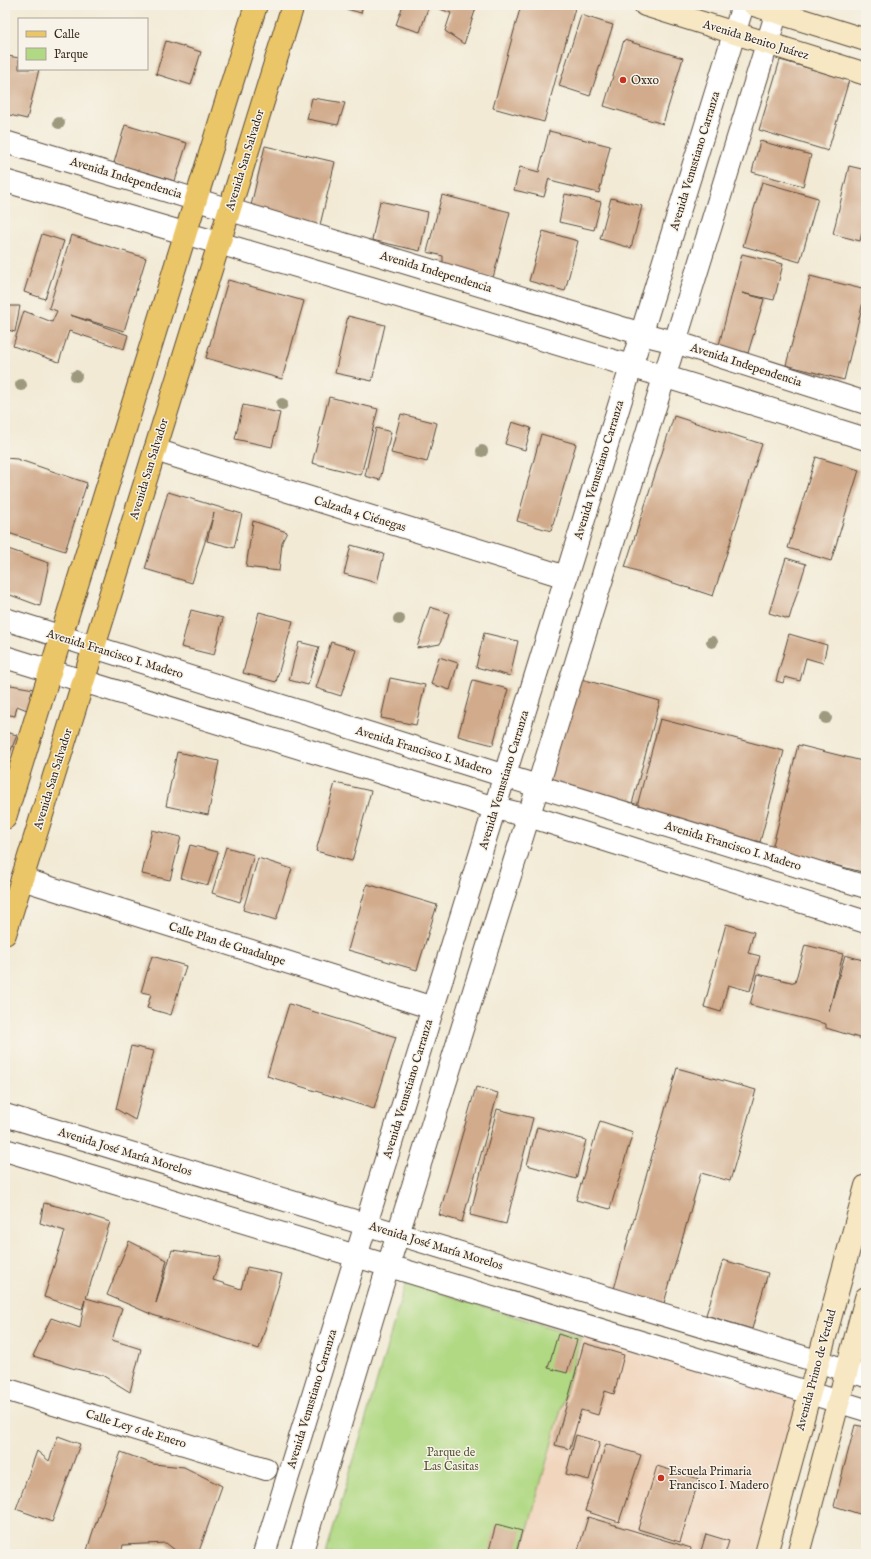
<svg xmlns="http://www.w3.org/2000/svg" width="871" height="1559" font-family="'IM FELL English',serif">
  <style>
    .built { fill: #f1d5bd }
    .green { fill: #b1d984; stroke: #768251 }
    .building { fill: #d1ab8c }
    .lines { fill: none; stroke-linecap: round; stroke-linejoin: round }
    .minor-casing { stroke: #564739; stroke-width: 24 }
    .tertiary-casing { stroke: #564739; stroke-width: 24 }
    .secondary-casing { stroke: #564739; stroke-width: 24 }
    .primary-casing { stroke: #564739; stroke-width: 24 }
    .minor { stroke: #fff; stroke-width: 22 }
    .tertiary { stroke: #fff; stroke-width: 22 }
    .secondary { stroke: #f7e8c3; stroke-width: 22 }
    .primary { stroke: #ebc669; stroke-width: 22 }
    .tree { fill: #9d997f }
    .poi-dot { fill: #c8321e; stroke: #f7f3e8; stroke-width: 1.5 }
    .labels { text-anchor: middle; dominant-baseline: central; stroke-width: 3; stroke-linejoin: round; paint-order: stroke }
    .street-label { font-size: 12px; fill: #3b2a1e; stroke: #f7f3e8 }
    .poi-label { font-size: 12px; fill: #3b2a1e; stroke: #f7f3e8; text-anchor: start }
    .park-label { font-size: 12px; fill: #585638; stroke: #f7f3e8 }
  </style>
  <rect width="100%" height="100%" fill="#f7f3e8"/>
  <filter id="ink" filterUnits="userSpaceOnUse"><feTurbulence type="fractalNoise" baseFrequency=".025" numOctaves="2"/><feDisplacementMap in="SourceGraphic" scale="8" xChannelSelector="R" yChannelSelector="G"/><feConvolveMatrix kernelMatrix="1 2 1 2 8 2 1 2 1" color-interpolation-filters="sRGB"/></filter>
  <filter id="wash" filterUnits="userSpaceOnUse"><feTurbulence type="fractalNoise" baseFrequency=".012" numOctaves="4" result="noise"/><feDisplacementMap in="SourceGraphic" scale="16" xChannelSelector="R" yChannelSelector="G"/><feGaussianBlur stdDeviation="0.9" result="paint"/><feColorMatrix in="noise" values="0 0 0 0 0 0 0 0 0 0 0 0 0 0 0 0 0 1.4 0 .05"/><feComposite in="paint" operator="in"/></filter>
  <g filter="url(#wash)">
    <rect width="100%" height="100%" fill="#f2ead5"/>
    <path class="built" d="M581,1337L800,1401L758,1554H521Z"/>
    <path class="green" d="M406,1282L581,1337L521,1554H326Z"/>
    <g id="blocks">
      <path class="building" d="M348,5H363L361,13L347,9Z
        M403,5H477L464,44L445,31L451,13L429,5L420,32L396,25Z
        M521,5H564L575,8L544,122L493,108Z
        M581,15L613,25L590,96L559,86Z
        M624,40L683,58L663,124L604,106Z
        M166,41L201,52L191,85L156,74Z
        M8,56L19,58V69H39L27,119L5,114V70Z
        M780,60L849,80L828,151L759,130Z
        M312,98L345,103L338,125L307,119Z
        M125,125L187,143L175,181L114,163Z
        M549,131L610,146L599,193L554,182L549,178L544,197L514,190L520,167L539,172Z
        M760,141L811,155L803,186L752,172Z
        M265,146L335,162L320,225L250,210Z
        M849,166L866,170V215L860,241L833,234Z
        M762,182L818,198L800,262L743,246Z
        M565,194L601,202L594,230L559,222Z
        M442,195L510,212L493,278L443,265V256L427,252Z
        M611,198L642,206L631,248L600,239Z
        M380,201L428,212L420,251L372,240Z
        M543,231L578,241L565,291L529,281Z
        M42,234L64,241L45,299L24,292Z
        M71,235L146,258L124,331L70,315L128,335L124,349L69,331L59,362L13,346L24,311L52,322L57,311L49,308Z
        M742,254L783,264L774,300L742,293L764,299L748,353L719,345Z
        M810,276L866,290L844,380L786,365Z
        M228,280L304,301L282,379L206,358Z
        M6,306H20L15,332L5,329Z
        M348,316L385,325L372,381L335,373Z
        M329,397L378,409L361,475L312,463Z
        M243,405L280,413L272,447L235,439Z
        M401,414L437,423L427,462L391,453Z
        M674,416L762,444L713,596L625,567Z
        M512,422L531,428L525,450L505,444Z
        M376,428L391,432L380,480L365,476Z
        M541,434L576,444L551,531L517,521Z
        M816,457L859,470L831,561L788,548Z
        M5,458L17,459L87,483L65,551L5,532Z
        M168,492L242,514L234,548L207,541L214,513L192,583L145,569Z
        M253,521L287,532L282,542L279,571L246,567Z
        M351,545L384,554L377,583L344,574Z
        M5,548L49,563L40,606L5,593Z
        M786,558L806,564L789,619L769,613Z
        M430,607L449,613L440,644L417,648Z
        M191,610L223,618L214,655L181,647Z
        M259,612L293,621L276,682L243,673Z
        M484,633L518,641L510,676L476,667Z
        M789,634L827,645L823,663L806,658L800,681L785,677L783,683L776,681Z
        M299,642L319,647L308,685L289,680Z
        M331,642L356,650L341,696L316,688Z
        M439,657L458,663L450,690L431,684Z
        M574,677L660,701L632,804L546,781Z
        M390,678L425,685L416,725L381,718Z
        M473,680L508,689L493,745L458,736Z
        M5,684L34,689L27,710L17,706L15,716L5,714Z
        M660,719L784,751L760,842L636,810Z
        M5,732L17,735L5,765Z
        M798,745L866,762V873L772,849Z
        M177,752L219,761L208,815L166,806Z
        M335,783L371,791L352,861L316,851Z
        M152,830L181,837L170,880L142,874Z
        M190,845L218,852L208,885L181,878Z
        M226,847L254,855L240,902L212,893Z
        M258,858L292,869L276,920L243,910Z
        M367,884L437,905L417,970L348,950Z
        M726,924L754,932L748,953L760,956L750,991L728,985L721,1012L704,1007Z
        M805,945L843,954L829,1011L845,955L866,961V1040L826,1028V1024L750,1005L758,974L795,983Z
        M152,956L186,966L171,1015L147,1008L151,994L141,992Z
        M289,1004L396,1037L374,1109L267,1076Z
        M131,1046L154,1051L135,1120L116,1109Z
        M677,1068L756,1090L730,1181L701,1173L664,1303L614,1289Z
        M476,1087L498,1093L462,1222L439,1215Z
        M497,1109L533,1118L506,1224L470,1215Z
        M600,1121L633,1132L610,1209L576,1200Z
        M537,1127L586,1140L576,1179L527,1165Z
        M44,1203L72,1210L110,1222L86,1298L122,1308L112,1340L141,1349L130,1392L102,1375L72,1368L33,1356L51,1318L80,1328L85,1300L82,1309L44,1297L65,1231L40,1223Z
        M129,1241L167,1260L156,1303L172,1250L221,1257L213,1280L241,1289L247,1267L282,1274L259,1349L153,1315L107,1295Z
        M723,1260L768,1273L752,1329L706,1315Z
        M558,1334L577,1340L567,1373L548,1368Z
        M584,1343L624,1355L614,1394L605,1391L598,1415L581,1410L570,1449L555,1445Z
        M855,1425L866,1427V1516L834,1506Z
        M576,1435L600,1442L589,1480L566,1474Z
        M58,1436L80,1444L52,1522L16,1509L37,1451L49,1461Z
        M606,1444L641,1455L619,1522L585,1511Z
        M121,1452L153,1464L184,1467L222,1486L198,1554H180L166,1543L123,1545L121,1554H86L92,1534Z
        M657,1466L699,1479L680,1542L638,1529Z
        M588,1517L691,1548L690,1554H577Z
        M496,1524L522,1531L516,1554H488Z
        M706,1534L729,1541L725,1554H700Z"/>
    </g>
  </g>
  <g filter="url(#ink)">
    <use href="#blocks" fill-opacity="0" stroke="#564739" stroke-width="1"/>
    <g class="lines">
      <defs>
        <path id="minor" d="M5,142L642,334L675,342L866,403
          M5,181C293,264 580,349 866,439
          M155,450L566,577
          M5,619L505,776L866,887
          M5,657L495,808L529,816L866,922
          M22,879L433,1008
          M5,1389L266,1469"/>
        <path id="tertiary" d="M5,1115L866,1376
          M5,1150L866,1410
          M264,1554L743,5
          M301,1554L388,1266L538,786L779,5"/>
        <path id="secondary" d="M645,5L866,74
          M754,5L866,40
          M766,1554L866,1186
          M798,1554L866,1298"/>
        <path id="primary" d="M5,818L256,5
          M5,934L293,5"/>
      </defs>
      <use href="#minor" class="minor-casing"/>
      <use href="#tertiary" class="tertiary-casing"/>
      <use href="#secondary" class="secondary-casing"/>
      <use href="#primary" class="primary-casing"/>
      <use href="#minor" class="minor"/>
      <use href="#tertiary" class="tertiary"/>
      <use href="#secondary" class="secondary"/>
      <use href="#primary" class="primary"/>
    </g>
    <g class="tree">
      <circle cx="59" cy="123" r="6"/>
      <circle cx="76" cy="376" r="6"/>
      <circle cx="21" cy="385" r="6"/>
      <circle cx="282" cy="404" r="6"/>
      <circle cx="482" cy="451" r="6"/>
      <circle cx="399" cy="619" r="6"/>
      <circle cx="712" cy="642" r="6"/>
      <circle cx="826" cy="718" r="6"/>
    </g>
  </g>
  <g class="poi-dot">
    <circle cx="623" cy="80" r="4"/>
    <circle cx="661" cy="1478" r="4"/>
  </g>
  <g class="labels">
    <g class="street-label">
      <text transform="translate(756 40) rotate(17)">Avenida Benito Juárez</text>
      <text transform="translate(245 160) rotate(-73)">Avenida San Salvador</text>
      <text transform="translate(695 161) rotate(-73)">Avenida Venustiano Carranza</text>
      <text transform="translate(126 178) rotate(17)">Avenida Independencia</text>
      <text transform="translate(436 272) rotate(17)">Avenida Independencia</text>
      <text transform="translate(746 365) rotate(18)">Avenida Independencia</text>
      <text transform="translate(149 469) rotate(-73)">Avenida San Salvador</text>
      <text transform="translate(599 470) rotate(-73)">Avenida Venustiano Carranza</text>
      <text transform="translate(360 514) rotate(17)">Calzada 4 Ciénegas</text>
      <text transform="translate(115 654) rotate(17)">Avenida Francisco I. Madero</text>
      <text transform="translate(424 751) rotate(17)">Avenida Francisco I. Madero</text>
      <text transform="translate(53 779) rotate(-73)">Avenida San Salvador</text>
      <text transform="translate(504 780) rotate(-73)">Avenida Venustiano Carranza</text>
      <text transform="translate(733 846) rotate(17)">Avenida Francisco I. Madero</text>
      <text transform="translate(227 944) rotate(17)">Calle Plan de Guadalupe</text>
      <text transform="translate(408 1089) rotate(-73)">Avenida Venustiano Carranza</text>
      <text transform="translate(125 1152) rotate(17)">Avenida José María Morelos</text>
      <text transform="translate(436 1246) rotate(17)">Avenida José María Morelos</text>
      <text transform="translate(816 1370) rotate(-75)">Avenida Primo de Verdad</text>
      <text transform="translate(312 1399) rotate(-73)">Avenida Venustiano Carranza</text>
      <text transform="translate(136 1429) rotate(17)">Calle Ley 6 de Enero</text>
    </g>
    <g class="poi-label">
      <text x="631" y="80">Oxxo</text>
      <text x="669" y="1471">Escuela Primaria<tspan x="669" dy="14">Francisco I. Madero</tspan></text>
    </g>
    <g class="park-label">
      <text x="451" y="1452">Parque de<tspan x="451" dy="14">Las Casitas</tspan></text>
    </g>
  </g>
  <rect width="871" height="1559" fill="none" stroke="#f7f3e8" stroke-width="20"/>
  <rect x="18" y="18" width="130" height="52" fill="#f7f3e8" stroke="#aca397"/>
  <rect x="26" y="31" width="20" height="6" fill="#ebc669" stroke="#aca397"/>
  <text x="54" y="38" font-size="12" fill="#3b2a1e">Calle</text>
  <rect x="26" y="48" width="20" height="12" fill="#b1d984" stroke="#aca397"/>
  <text x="54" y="58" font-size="12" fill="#3b2a1e">Parque</text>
</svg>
